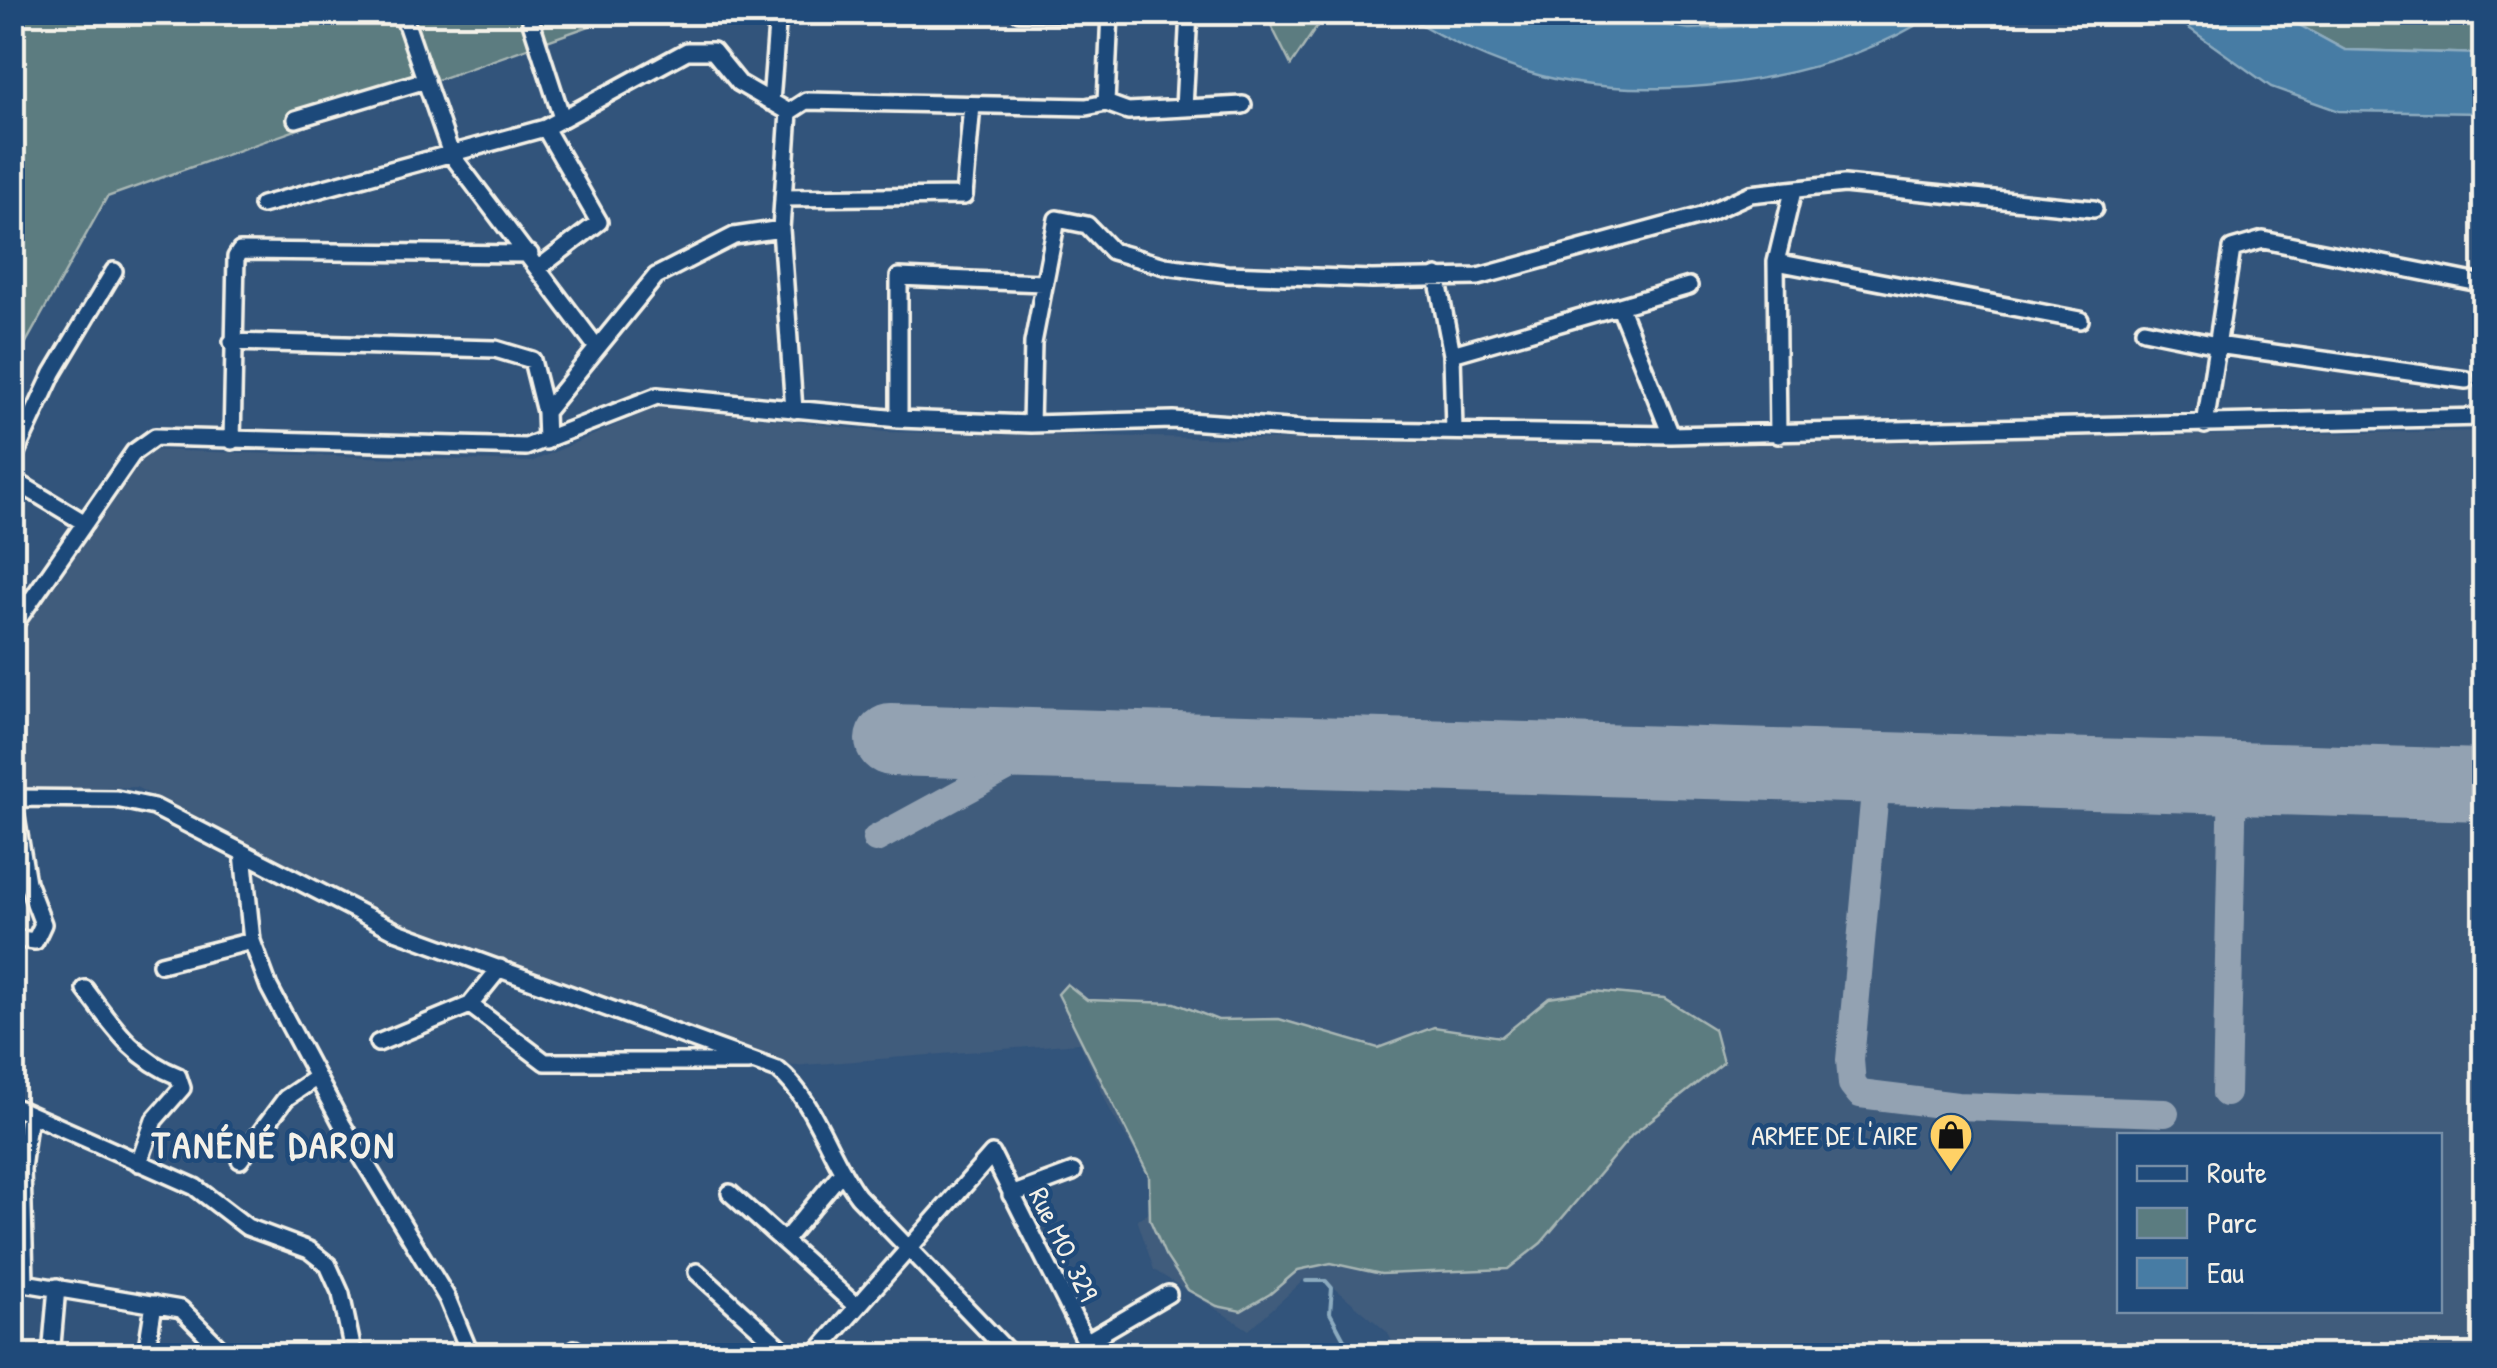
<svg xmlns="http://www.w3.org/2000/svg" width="2497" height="1368" font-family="'Patrick Hand',sans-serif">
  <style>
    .built { fill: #3f5b7c; fill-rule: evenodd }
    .green { fill: #5b7c80; stroke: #a8b6b4; stroke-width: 2.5 }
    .water { fill: #477ca4; stroke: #8cabbf; stroke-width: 2.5 }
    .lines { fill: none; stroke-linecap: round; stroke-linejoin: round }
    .stream { stroke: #8cabbf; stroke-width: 4 }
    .taxiway { stroke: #93a2b2; stroke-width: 28 }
    .runway { stroke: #93a2b2; stroke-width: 72 }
    .minor-casing { stroke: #f4f1e8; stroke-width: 22 }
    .minor { stroke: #1f4a7a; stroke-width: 15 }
    .labels { text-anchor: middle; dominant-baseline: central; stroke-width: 9; stroke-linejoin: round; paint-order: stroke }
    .poi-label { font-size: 28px; fill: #f4f1e8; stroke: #1f4a7a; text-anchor: end }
    .street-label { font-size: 28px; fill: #f4f1e8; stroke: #1f4a7a }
    .district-label { font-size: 38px; font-weight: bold; letter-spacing: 2.5px; fill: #f4f1e8; stroke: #1f4a7a }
  </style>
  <rect width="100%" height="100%" fill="#32547b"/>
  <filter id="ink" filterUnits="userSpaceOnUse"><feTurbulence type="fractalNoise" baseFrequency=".01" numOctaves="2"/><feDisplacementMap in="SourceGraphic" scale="20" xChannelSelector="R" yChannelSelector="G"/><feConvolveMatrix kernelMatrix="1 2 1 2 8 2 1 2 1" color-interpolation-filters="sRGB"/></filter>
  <g filter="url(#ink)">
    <path class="built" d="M660,406L885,432L1566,445L2484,431V1355H1394L1395,1346L1387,1332L1324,1279L1304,1280L1249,1330L1154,1270L1137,1219L1155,1210L1147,1173L1111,1112L1080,1043L793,1066L427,939L136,787L15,791L20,635L149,450L531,462ZM2120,1136H2440V1310H2120Z"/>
    <path class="green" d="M13,13H626L107,197L13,366Z
      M1265,13H1326L1291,65Z
      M1600,13H1828C1771,43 1662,24 1600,13Z
      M2277,13H2484V54L2345,50Z
      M1067,984L1087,1000L1175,1003L1218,1020L1279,1019L1378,1048L1434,1027L1501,1037L1549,998L1594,991L1664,998L1714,1029L1723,1063L1632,1135L1541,1243L1508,1269L1381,1274L1331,1263L1298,1270L1270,1294L1241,1311L1217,1306L1188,1290L1165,1255L1150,1220L1149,1176L1058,994Z"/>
    <path class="water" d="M1402,13H1600L1689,29L1809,23L1828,13H1936C1839,77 1685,101 1570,82C1510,72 1453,45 1402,13Z
      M2168,13H2277L2345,50L2484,54V113L2339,111L2271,87Z"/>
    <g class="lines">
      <path class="stream" d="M1306,1281H1326L1332,1288L1330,1313L1353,1356"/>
      <path class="taxiway" d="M1877,770L1850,1060L1852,1084L1860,1094L1957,1106L2165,1113
        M876,839L1025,758L1067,746
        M2226,1093L2233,778"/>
      <path class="runway" d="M891,740L2484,785"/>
      <defs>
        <path id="minor" d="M402,12L451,154L595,345
          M1019,12L1110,14
          M531,22L562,118
          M771,102L778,12
          M1106,103L1110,12
          M1184,108L1189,12
          M296,119L426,80
          M1793,191L1776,262L2080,320
          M783,198L964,196L972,105
          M262,205L545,128L687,51H713L739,83L789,112
          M1776,262L1778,435
          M540,267L599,222L545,128
          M1437,276L1452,354L1454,431
          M1620,308L1671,435
          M2144,330L2217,345L2466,380
          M232,342L495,349L532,360L545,412
          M1452,354L1689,286
          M794,410L781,229L789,112L806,101L1086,107L1106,103L1128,111L1243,105
          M899,419V277L1043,283
          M1031,424L1033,343L1057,219L1087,225L1112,251L1165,266L1227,274L1372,279L1478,277L1701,216L1750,194L1844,184L2094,209
          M2205,425L2232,249L2263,240L2484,284
          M232,441L236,257L240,251L530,254
          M546,441L545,412L656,276L734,236L781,229
          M12,461L53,373L114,271
          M12,479L85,523
          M12,628L134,452L155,437L526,447L657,396L899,419L1031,424L1173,420L1303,429L1671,435L2484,417
          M12,798L116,799L154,807L398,932L778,1070C815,1100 829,1158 858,1196L1012,1356
          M243,853L252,941L269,987L343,1126L447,1298L471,1356
          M12,938L35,941L43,924L27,882L13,799
          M161,964L252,941
          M85,989C113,1026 134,1059 178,1076L182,1088L154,1120L139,1163
          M470,1005L545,1062H749
          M378,1043L470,1005L500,968
          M12,1106L195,1187L247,1227L309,1250L328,1265L341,1294L354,1356
          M240,1160L286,1098L317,1077
          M730,1193L857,1307
          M1011,1195L1073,1172
          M784,1241L841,1173
          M697,1272L790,1356
          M12,1281L181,1309L228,1356
          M25,1282L22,1169L29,1115
          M1086,1342L1168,1294
          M146,1354L154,1304
          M51,1356L57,1287
          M569,1356L575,1349L583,1356
          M814,1356L992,1154L1093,1356"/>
      </defs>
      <use href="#minor" class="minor-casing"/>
      <use href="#minor" class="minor"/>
    </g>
  </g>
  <defs>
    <symbol id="shop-pin" viewBox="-11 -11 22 30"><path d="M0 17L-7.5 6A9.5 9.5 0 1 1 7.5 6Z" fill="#ffd166" stroke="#1f4a7a"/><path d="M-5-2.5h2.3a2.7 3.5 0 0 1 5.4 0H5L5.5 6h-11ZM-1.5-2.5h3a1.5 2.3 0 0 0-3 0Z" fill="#111"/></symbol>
  </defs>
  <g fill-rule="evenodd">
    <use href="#shop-pin" x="1926" y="1110" width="50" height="68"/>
  </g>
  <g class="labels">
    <g class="poi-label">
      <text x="1918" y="1135">ARMEE DE L'AIRE</text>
    </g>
    <g class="street-label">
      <text transform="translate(1064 1244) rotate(64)">Rue MO. 329</text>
    </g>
    <g class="district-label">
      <text x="274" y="1144">TANÉNÉ DARON</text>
    </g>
  </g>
  <rect width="2497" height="1368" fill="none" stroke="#1f4a7a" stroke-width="50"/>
  <rect x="25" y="25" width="2447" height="1318" fill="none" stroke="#f4f1e8" stroke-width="4" filter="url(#ink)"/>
  <rect x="2117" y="1133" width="325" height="180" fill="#1f4a7a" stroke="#748da6" stroke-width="2.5"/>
  <rect x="2137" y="1166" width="50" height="15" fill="#1f4a7a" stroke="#748da6" stroke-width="2.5"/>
  <text x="2207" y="1183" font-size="30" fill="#f4f1e8">Route</text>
  <rect x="2137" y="1208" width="50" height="30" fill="#5b7c80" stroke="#748da6" stroke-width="2.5"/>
  <text x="2207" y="1233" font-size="30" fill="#f4f1e8">Parc</text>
  <rect x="2137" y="1258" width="50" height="30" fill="#477ca4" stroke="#748da6" stroke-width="2.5"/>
  <text x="2207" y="1283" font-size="30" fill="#f4f1e8">Eau</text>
</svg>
